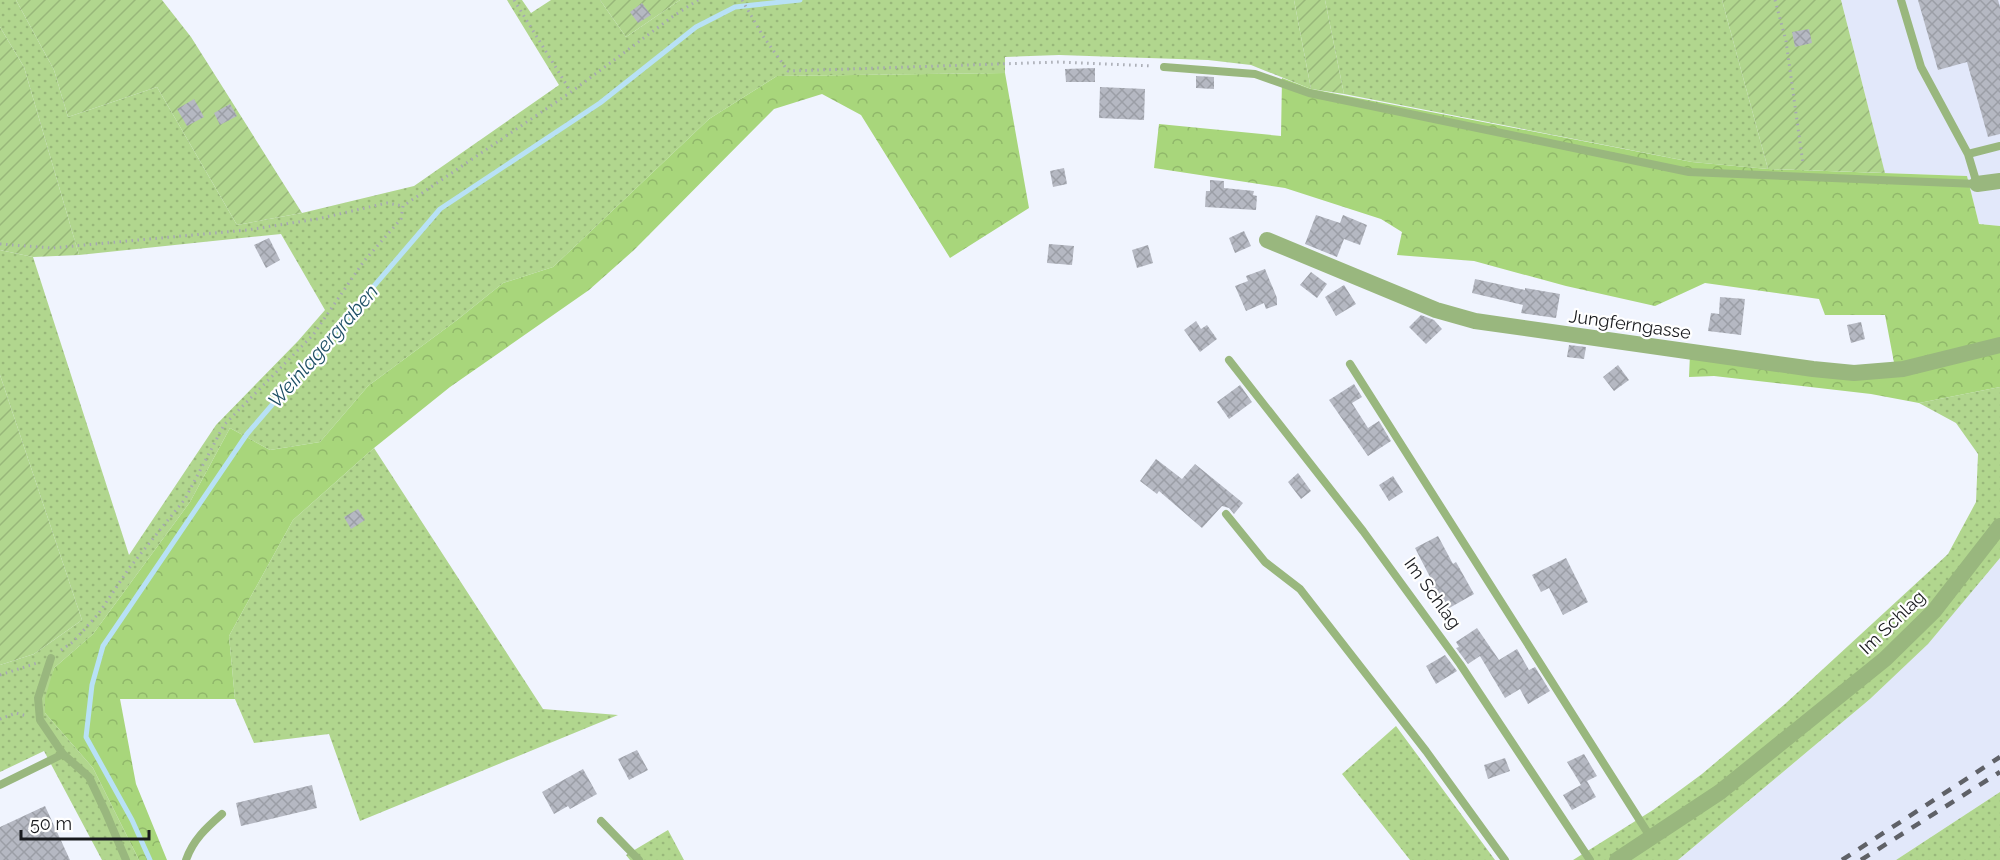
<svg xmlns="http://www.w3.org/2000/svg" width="2000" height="860" font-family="Raleway,sans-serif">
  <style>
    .built { fill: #e2e8fa }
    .grass { fill: url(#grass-dots) }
    .forest { fill: url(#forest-crowns) }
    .garden { fill: url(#garden-furrows) }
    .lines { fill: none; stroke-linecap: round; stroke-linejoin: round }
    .stream { stroke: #b8e1f6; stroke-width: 5 }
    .building { fill: url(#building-cross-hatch) }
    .path { stroke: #a6a9b1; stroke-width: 3; stroke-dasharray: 1.5 4.5; stroke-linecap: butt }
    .service { stroke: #99b77e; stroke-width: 8 }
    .minor { stroke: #99b77e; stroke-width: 16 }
    .rail { stroke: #5f6167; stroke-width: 4.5; stroke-dasharray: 10 10; stroke-linecap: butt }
    .labels { text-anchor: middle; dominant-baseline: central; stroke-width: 4.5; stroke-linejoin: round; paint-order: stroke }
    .street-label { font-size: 18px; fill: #191a1e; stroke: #fff }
    .water-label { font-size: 20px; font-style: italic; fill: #1f5066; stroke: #fff }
  </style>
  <defs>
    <pattern id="grass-dots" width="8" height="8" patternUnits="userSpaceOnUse" patternTransform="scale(1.5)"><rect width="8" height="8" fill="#b1d68e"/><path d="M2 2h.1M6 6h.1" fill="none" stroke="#98b77a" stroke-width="1.8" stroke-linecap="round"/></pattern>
    <pattern id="forest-crowns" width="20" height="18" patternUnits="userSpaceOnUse" patternTransform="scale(1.5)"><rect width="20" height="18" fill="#a8d67b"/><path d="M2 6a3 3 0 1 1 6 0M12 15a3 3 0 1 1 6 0" fill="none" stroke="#90b76a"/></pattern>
    <pattern id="garden-furrows" width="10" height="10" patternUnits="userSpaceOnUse" patternTransform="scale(1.5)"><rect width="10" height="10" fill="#b1d68e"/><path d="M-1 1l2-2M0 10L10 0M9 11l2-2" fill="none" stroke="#98b77a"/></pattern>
    <pattern id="building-cross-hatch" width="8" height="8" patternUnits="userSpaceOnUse" patternTransform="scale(1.5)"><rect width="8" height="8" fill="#b5b8c2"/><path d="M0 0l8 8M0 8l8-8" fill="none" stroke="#9b9ea6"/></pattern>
  </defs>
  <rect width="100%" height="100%" fill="#f0f4fe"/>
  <path class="built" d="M1841,0H2000V226L1979,224L1967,176L1885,173Z
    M2000,558V792L1896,860H1678L1870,699L1928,643Z"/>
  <path class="grass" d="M0,0H16L54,70L68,117L157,87L237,225L302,213L414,186L559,85L507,0H522L531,13L551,0H600L626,37L680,0H1294L1311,89L1251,65L1208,60L1059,55L1005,57V73L777,76L709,119L553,267L503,283L457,320L368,386L320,442L270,450L230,428L190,502L93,634L54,668L45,713L93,768L139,860H102L44,751L0,772V665L34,654L82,620L0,375V250L33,257L129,555L216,425L298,341L325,310L281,234L79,255L24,67L0,27Z
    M1325,0H1722L1768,169L1692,162L1344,94Z
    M2000,387V558L1928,644L1870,699L1678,860H1573L1653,810L1702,774L1785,704L1948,554L1976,502L1978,454L1956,423L1919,403Z
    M374,448L543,709L618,715L360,821L329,734L254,743L235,699L229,636L293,520Z
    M1396,726L1495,860H1410L1342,774Z
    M2000,792V860H1896Z
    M668,830L684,860H630L626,855Z"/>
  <path class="forest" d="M1005,73L1029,208L950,258L861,115L822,94L774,109L634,250L589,290L450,387L374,448L293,520L229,636L235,699H120L136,784L167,860H139L93,768L45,713V698L54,668L93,634L190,502L230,428L270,450L320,442L368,386L457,320L503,283L553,267L709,119L777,76Z
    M1282,78L1311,89L1692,162L1768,169L1967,176L1979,224L2000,226V387L1919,403L1871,394L1714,376L1689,377L1690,354L1896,373L1885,315H1825L1819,299L1705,283L1655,306L1566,286L1474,261L1397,255L1402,232L1381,219L1285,188L1154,168L1159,124L1281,136Z"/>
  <path class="garden" d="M16,0H162L191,37L302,213L237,225L157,87L68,117L54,70Z
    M600,0H680L626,37Z
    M1294,0H1325L1344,94L1311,89Z
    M1722,0H1841L1885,173L1768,169Z
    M0,27L24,67L79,255L33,257L0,250Z
    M0,375L82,620L34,654L0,665Z"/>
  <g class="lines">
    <path class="stream" d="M150,860L132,820L86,737L92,685L103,646L247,434L440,209L600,103L696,27L735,7L800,0"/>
  </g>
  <path class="building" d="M1918,0H1998L2000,7V134L1988,137L1967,62L1938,70Z
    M642,3L651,15L638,23L630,12Z
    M1809,29L1812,43L1795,47L1792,32Z
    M1095,68V82H1066L1065,69Z
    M1196,76L1214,77V89L1196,88Z
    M1100,87L1145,89L1144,120L1099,118Z
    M194,99L204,117L187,126L177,109Z
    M230,104L237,116L220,125L214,113Z
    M1064,168L1067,184L1053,187L1050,171Z
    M1210,180L1224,181V188L1254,191L1253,195L1257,196L1256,210L1205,207L1206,191H1210Z
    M1316,215L1340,223L1343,215L1367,225L1360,245L1344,239L1337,257L1305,244Z
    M1244,231L1251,246L1235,253L1229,238Z
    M269,238L280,260L266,268L254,245Z
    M1049,244L1074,246L1072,265L1047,263Z
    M1148,245L1153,263L1137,268L1132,250Z
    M1265,269L1277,298V305L1266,309L1264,303L1246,311L1235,286L1248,281L1246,276Z
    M1311,272L1327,284L1317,298L1300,285Z
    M1475,279L1525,290V288L1560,294L1556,318L1521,313L1523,305L1472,293Z
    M1344,285L1356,304L1336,316L1325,297Z
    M1720,297L1745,299L1741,335L1708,331L1711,313L1719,314Z
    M1421,315L1434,320L1442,329L1426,344L1409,327Z
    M1196,321L1201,329L1207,325L1217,339L1200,352L1184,330Z
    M1861,322L1865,339L1851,343L1847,325Z
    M1569,345L1586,347L1584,359L1567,357Z
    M1618,365L1629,380L1614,391L1603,377Z
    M1354,384L1362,397L1352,403L1368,428L1379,421L1391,441L1368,456L1329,400Z
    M1240,385L1252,402L1229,419L1217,402Z
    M1156,459L1182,479L1195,464L1243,503L1234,514L1229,508L1222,506L1202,528L1159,491L1157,494L1140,481Z
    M1298,473L1311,491L1301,499L1288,482Z
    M1393,476L1403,492L1389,501L1379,485Z
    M358,509L365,520L351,529L344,517Z
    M1438,536L1453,564L1456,562L1474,594L1444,611L1426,579L1430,577L1415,548Z
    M1566,558L1588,602L1563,615L1549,588L1541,592L1532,575Z
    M1477,628L1499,660L1517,649L1529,670L1535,667L1550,691L1528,704L1520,689L1505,698L1480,656L1468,664L1456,648L1459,647L1456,642Z
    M1445,655L1457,671L1436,684L1426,666Z
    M637,750L648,770L629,780L618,759Z
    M1584,754L1597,776L1587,781L1596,797L1572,810L1563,795L1581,785L1567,762Z
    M1505,758L1510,771L1488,779L1484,765Z
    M583,769L597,794L570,809L568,806L554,814L542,792Z
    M312,785L317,808L241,826L236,803Z
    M45,806L70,860H0V827Z"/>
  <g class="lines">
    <path class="path" d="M514,0L571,92
      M742,0L763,36L788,71L1059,62L1153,66
      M1775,0L1786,41L1803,164
      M0,244L52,248L247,230L317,219L387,203L403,206
      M61,650L73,642L99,613L130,567L185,499L224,425L313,335L364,261L401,219L403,206L571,92L672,17L698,0
      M0,675L37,663
      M0,719L16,713L27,716"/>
    <path class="service" d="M1164,67L1255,74L1309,93L1689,172L1977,184L1968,154L1921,67L1901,0
      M1968,154L2000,146
      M1229,360L1363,531L1460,664L1590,860
      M1350,364L1651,838
      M1226,514L1265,562L1300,589L1426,751L1505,860
      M51,658L38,698L40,720L63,754L89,777L106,813L126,860
      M0,785L63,754
      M601,821L639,860
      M186,860C193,840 206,828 222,814"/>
    <path class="minor" d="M1977,184L2000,181
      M1267,240L1436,310L1475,321L1813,369L1854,373L1903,369L2000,345
      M1617,860L1720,792L1885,659L1934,611L2000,526"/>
    <path class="rail" d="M1842,860L2000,757
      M1861,860L2000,772"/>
  </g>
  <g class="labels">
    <g class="street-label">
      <text transform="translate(1630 324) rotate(8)">Jungferngasse</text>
      <text transform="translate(1433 593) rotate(54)">Im Schlag</text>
      <text transform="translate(1892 622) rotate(-44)">Im Schlag</text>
    </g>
    <g class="water-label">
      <text transform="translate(323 346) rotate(-49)">Weinlagergraben</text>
    </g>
  </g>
  <path d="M21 830v9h128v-9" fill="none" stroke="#191a1e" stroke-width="3"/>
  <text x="30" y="830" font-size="18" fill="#191a1e" stroke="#ffffff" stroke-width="4.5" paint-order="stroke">50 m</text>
</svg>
